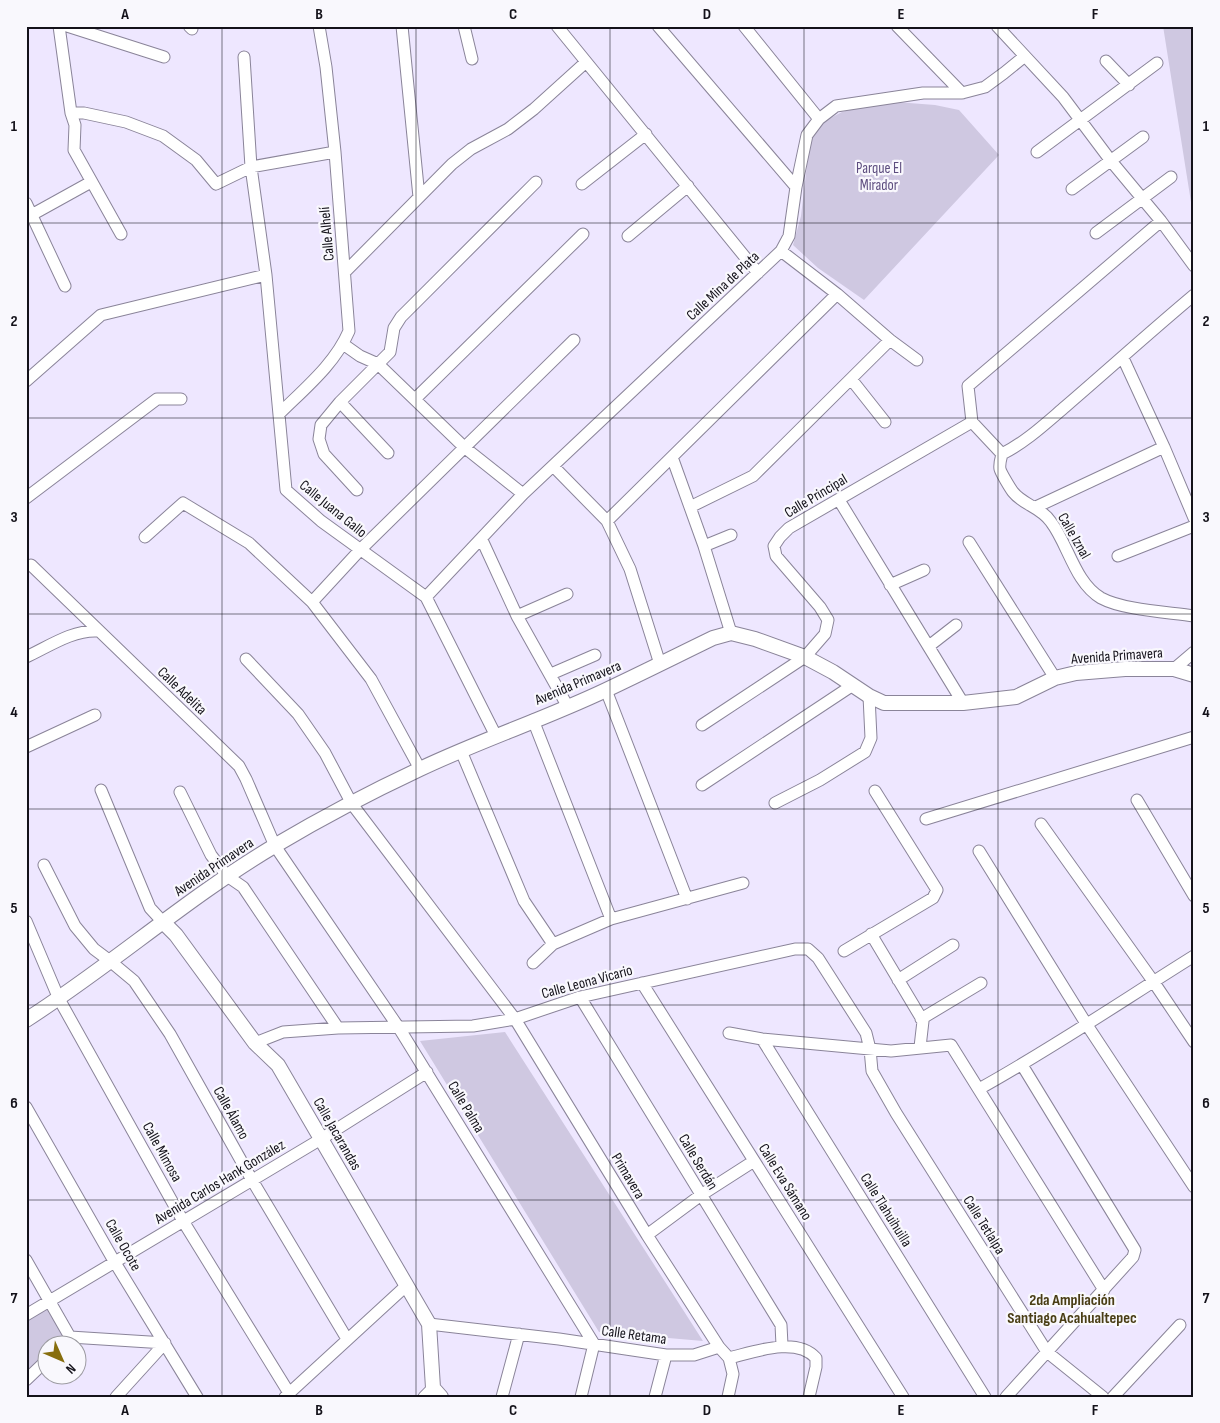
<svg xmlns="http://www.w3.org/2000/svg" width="1220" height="1423" font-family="'Sofia Sans Condensed',sans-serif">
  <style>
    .green { fill: #cfc8e1 }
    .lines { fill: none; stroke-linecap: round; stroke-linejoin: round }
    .minor-casing { stroke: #8a8499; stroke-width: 13 }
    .tertiary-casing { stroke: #8a8499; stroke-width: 16 }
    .minor { stroke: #fff; stroke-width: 11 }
    .tertiary { stroke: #fff; stroke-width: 14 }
    .grid { fill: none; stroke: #14121a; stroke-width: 1; stroke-opacity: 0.55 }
    .labels { text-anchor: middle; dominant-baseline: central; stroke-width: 4.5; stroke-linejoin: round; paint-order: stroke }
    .park-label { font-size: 15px; fill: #5d4d7f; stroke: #f9f8fd }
    .street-label { font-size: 15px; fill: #14121a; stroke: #f9f8fd }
    .neighbourhood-label { font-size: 16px; font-weight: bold; fill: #4a3e16; stroke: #f9f8fd }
    .neatline { fill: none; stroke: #14121a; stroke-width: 2 }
    .grid-label { font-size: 16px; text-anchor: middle; font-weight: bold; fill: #14121a }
  </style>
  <rect width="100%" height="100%" fill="#eee7ff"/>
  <path class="green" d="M1163,26H1194V221Z
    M883,101L935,105L959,110L999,155L864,300L818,268L793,245L801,216L810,139L821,123L842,112Z
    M505,1032L703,1341L599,1332L420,1041Z
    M49,1306L66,1337L57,1345L48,1346L47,1355L26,1376V1319Z"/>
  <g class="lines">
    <defs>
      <path id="minor" d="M59,26L71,113L75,125L74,150L121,234
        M67,26L164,57
        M189,26L192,29
        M402,26L419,197
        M464,26L472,59
        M557,26L758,273
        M658,26L796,187
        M744,26L819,119
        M897,26L962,93
        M997,26L1063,97L1111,161L1161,221L1194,266
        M244,57L251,167L266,275L286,490L321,521L426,597L496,736
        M1106,61L1129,85
        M71,113H84L126,122L163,136L196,160L216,184L251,167L335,152
        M1037,152L1157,63
        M582,184L646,134
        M1072,189L1143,137
        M26,203L65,286
        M26,218L91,182
        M1161,221L968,386L972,422L1002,454C1001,458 999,464 1000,469C1001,473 1010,488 1013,492C1023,505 1041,507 1051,522C1068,544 1075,583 1101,598C1123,610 1168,612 1194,616
        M1096,233L1171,177
        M628,236L688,186
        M781,251L837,294L890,340L917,360
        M345,272L452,164L471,149L508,129L534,109L586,62
        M343,344L360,356L378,364L464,447L523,494
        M1123,358L1164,447L1194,518
        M851,379L885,422
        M26,381L101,315L266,275
        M415,399L583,234
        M340,402L388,453
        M279,414C304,389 335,364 349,331L335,152L326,67L319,26
        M1002,454C1026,442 1046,423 1066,406C1109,369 1151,331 1194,295
        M672,457L704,546L731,633
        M553,466L607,521L630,569L660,664
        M357,490L324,454L319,439L321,425L340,402L390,352L394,328L401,317L536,182
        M26,498L157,399H181
        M839,500L963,703
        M690,507L753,476L890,340
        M1036,507L1164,447
        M607,521L837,294
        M145,537L183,503L249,543L312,602L371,679L420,769
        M482,540L517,616L568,707
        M969,542L1055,678
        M704,546L731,535
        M1118,556L1194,526
        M31,565L239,766L246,779L275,846L399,1028L594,1344L581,1397
        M890,585L924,570
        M426,597L523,494L781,251L789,236L796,187L807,135L819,119L836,106L923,93H962L985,87L1004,73L1025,56
        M312,602L360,550L574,340
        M517,616L567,594
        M929,646L956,625
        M26,657C48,647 72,630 97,631
        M246,659L298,714L325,753L352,804L515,1019L647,1235L719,1347
        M1174,669L1194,652
        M551,674L595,655
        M606,690L687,899
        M533,720L611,919
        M702,725L805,657L825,634L828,620L820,607L776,556L774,546L780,537L789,528L972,422
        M26,747L95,715
        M461,751L524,901L553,944
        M702,785L853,685
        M101,790L150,908L162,921
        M180,792L211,855L227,876L243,887L338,1028
        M1137,800L1194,896
        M775,803L820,780L865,752L871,738L869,696
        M926,819L1194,737
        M1041,824L1153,981L1194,1042
        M979,851L1087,1025L1194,1187
        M44,865L75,926L94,949L110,961L134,981L170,1034L252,1180L347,1339
        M26,921L59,999L183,1221L289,1393
        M871,934L923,1021L920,1047
        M844,951L933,898L937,890L875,791
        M533,963L553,944L611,919L743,883
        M898,980L953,945
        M642,983L903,1397
        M580,997L781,1325L782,1345
        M921,1019L981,983
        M729,1033L762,1039L891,1051L951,1045L1104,1290
        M762,1039L985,1397
        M255,1043L283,1032L338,1028L473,1026L515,1019L580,997L795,949H808L818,958L866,1033L870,1049L872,1071L896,1113L1047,1352L1103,1397
        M979,1089C1053,1048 1122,1001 1194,956
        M26,1107L114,1261L197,1397
        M647,1235L701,1195L754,1161
        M26,1260L70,1337
        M26,1315L321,1139L427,1072
        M429,1324L559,1339L666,1355H694L719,1347L729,1358C754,1352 796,1336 816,1358V1367L809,1397
        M70,1337L165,1343
        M26,1380L48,1359
        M116,1397L165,1343
        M285,1397L407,1285
        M424,1397L433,1388
        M502,1397L519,1334
        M655,1397L666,1355
        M728,1397L733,1374L729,1358
        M1006,1397L1133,1257L1135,1250L1022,1065
        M1113,1397L1180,1325"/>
      <path id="tertiary" d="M162,921L176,935L255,1043L278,1065L429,1324L433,1388L441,1397
        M26,1020C112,965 188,897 276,845C323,817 371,792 420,769C481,740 545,719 606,690C642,673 678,655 713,638L731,633L755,639L805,657L833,672L869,696L884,703H963L1016,697L1055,678L1076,673L1125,669H1174L1194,675"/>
    </defs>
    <use href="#minor" class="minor-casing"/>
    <use href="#tertiary" class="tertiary-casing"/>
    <use href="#minor" class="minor"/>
    <use href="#tertiary" class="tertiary"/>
  </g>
  <path class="grid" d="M222,26V1397M416,26V1397M610,26V1397M804,26V1397M998,26V1397M26,223H1194M26,418H1194M26,614H1194M26,809H1194M26,1005H1194M26,1200H1194"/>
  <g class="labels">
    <g class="park-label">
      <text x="879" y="168">Parque El<tspan x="879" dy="17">Mirador</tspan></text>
    </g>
    <g class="street-label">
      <text transform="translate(327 234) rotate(-95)">Calle Alhelí</text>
      <text transform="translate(723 286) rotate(-43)">Calle Mina de Plata</text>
      <text transform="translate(816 496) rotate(-31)">Calle Principal</text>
      <text transform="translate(333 509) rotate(39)">Calle Juana Gallo</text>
      <text transform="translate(1074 536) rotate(60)">Calle Iznal</text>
      <text transform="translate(1117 656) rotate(-4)">Avenida Primavera</text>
      <text transform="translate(578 683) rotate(-23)">Avenida Primavera</text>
      <text transform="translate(182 691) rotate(44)">Calle Adelita</text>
      <text transform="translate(214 867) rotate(-34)">Avenida Primavera</text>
      <text transform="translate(587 982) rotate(-15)">Calle Leona Vicario</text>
      <text transform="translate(466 1107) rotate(59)">Calle Palma</text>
      <text transform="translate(231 1113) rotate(61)">Calle Álamo</text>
      <text transform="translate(337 1134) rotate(60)">Calle Jacarandas</text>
      <text transform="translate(162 1152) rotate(61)">Calle Mimosa</text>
      <text transform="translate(698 1162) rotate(59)">Calle Serdán</text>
      <text transform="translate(628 1176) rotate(59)">Primavera</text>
      <text transform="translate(220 1182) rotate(-31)">Avenida Carlos Hank González</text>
      <text transform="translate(785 1182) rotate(58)">Calle Eva Sámano</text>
      <text transform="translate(886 1210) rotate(58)">Calle Tlahuihuilla</text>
      <text transform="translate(984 1225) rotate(58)">Calle Tetlalpa</text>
      <text transform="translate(123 1245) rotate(60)">Calle Ocote</text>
      <text transform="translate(634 1335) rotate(8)">Calle Retama</text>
    </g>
    <g class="neighbourhood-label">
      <text x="1072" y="1300">2da Ampliación<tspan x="1072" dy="18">Santiago Acahualtepec</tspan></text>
    </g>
  </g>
  <rect width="1220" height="1423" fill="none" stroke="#f9f8fd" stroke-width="55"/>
  <g transform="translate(62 1360) rotate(135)"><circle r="24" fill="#f9f8fd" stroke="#9d9ca2"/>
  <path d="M0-4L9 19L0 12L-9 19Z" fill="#876e0e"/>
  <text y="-8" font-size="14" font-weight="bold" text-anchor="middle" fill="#14121a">N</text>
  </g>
  <rect x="28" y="28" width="1164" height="1368" class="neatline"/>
  <g class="grid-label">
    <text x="125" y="19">A</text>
    <text x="319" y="19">B</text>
    <text x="513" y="19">C</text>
    <text x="707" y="19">D</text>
    <text x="901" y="19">E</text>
    <text x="1095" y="19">F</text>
    <text x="14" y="131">1</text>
    <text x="1206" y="131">1</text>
    <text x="14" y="326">2</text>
    <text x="1206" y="326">2</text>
    <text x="14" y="522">3</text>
    <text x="1206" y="522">3</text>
    <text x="14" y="717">4</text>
    <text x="1206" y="717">4</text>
    <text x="14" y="913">5</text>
    <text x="1206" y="913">5</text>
    <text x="14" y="1108">6</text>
    <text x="1206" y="1108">6</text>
    <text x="14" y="1303">7</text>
    <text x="1206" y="1303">7</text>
    <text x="125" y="1415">A</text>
    <text x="319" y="1415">B</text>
    <text x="513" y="1415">C</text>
    <text x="707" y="1415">D</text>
    <text x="901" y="1415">E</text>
    <text x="1095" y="1415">F</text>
  </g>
</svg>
